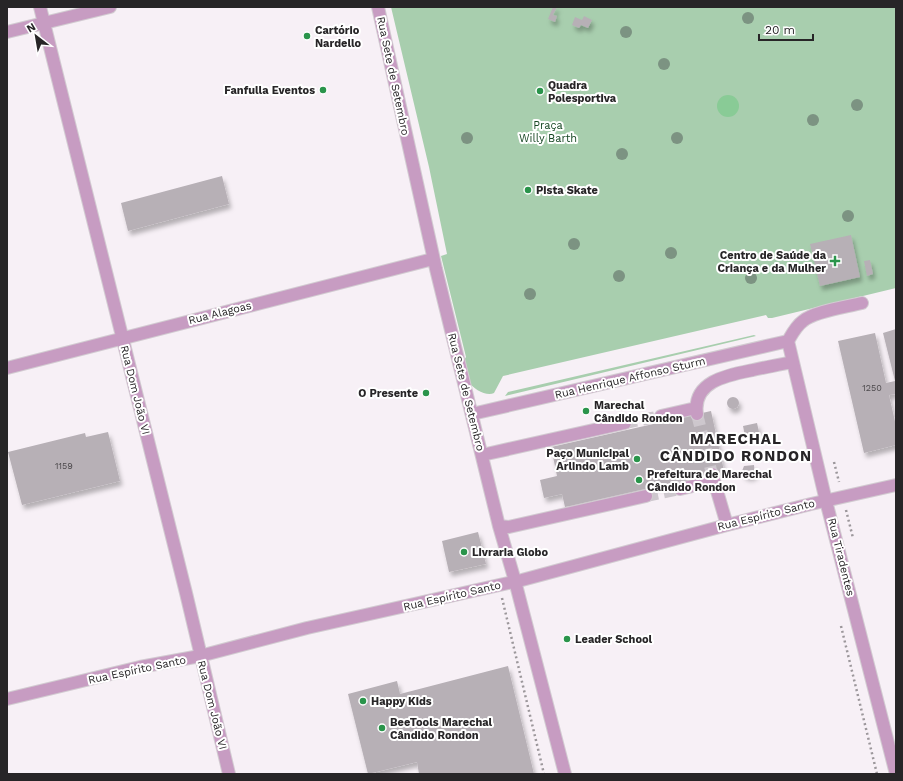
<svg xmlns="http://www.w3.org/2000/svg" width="903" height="781" font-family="'Work Sans',sans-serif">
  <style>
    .green { fill: #a8ceae }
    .water { fill: #89cb96 }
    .building { fill: #b7b0b6; filter: url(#shadow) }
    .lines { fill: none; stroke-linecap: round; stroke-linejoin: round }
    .minor-tunnel { stroke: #cdc7cd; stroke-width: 12; stroke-dasharray: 12 6; stroke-linecap: butt }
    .minor-casing { stroke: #d2cbd1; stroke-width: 14 }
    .path { stroke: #9c979b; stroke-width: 2.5; stroke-dasharray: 2 3; stroke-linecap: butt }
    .minor { stroke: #c79cc2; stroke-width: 12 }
    .tree { fill: #7c9382 }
    .poi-dot { fill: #2a944b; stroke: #fff; stroke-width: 1.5 }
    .labels { text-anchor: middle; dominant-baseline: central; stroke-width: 4; stroke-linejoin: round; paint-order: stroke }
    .number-label { font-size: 9px; fill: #4b484b }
    .poi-label { font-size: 11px; font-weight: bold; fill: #272527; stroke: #fff; text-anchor: start }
    .street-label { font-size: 11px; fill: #272527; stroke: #fff }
    .park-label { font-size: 11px; fill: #174724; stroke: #fff }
    .district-label { font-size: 15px; font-weight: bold; letter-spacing: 1px; fill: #272527; stroke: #fff }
  </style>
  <defs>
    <filter id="shadow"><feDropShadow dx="2.5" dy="4.5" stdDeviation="2" flood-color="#0004"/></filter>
  </defs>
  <rect width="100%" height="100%" fill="#f7f0f6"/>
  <path class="green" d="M391,7H896V288L772,318H768L766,315L503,376L494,393C487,397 473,389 469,382C465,377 464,369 462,363L466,357L441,256L447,254L429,167Z
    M754,335L756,336L505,396L508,392Z"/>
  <path class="water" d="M717 106a11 11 0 1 1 22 0a11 11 0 1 1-22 0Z"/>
  <path class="building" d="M553,7H557L553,15L557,16L555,22L548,19Z
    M584,16L592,20L588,28L581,25L579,28L572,25L575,17L582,20Z
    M222,176L229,204L128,231L121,203Z
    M851,235L860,277L820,286L810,244Z
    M870,260L873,274L867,276L864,261Z
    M896,329V394L889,395L896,426V445L864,453L838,341L875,333L886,383L895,381L883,333Z
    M727 403a6 6 0 1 1 12 0a6 6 0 1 1-12 0Z
    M711,411L724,471L565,507L562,494L544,498L540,480L557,476L551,447Z
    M757,423L759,432L745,436L743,426Z
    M108,432L120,481L22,505L8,452L85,433L86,437Z
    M754,465L755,475L749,477L743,475L742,471L744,466Z
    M478,532L486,564L449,572L442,541Z
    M508,666L534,774H419L417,762L368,774L348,694L397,681L400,694Z"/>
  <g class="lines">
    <path class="minor-tunnel" d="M697,414L712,474
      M625,423L661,416
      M646,496L680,489"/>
    <defs>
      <path id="minor" d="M40,7L186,593L229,774
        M378,7L436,269L499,526L515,581L565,774
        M7,32L110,7
        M788,341L826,501L896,774
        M788,341C792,334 796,326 803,321C815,311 847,307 862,303
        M7,368L433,259
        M472,414L788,341
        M697,414C692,381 728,375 753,370C766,367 779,365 792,362
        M661,416L696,408
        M482,455L625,423
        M712,474L727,525
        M680,489L714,481
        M499,526L509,527L646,496
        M7,699L140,667L200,656L307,628L522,580L727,525L811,504L896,485"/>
    </defs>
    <use href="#minor" class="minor-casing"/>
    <path class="path" d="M834,462L839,482
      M846,510L853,538
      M502,598L544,774
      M841,626L877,774"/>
    <use href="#minor" class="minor"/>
  </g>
  <g class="tree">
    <circle cx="748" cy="18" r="6"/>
    <circle cx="626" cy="32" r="6"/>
    <circle cx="664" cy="64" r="6"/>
    <circle cx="857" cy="105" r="6"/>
    <circle cx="813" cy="120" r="6"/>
    <circle cx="467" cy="138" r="6"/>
    <circle cx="677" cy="138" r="6"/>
    <circle cx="622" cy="154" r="6"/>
    <circle cx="848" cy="216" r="6"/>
    <circle cx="574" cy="244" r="6"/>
    <circle cx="671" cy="253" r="6"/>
    <circle cx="619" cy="276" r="6"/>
    <circle cx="751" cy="278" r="6"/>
    <circle cx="530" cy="294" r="6"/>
  </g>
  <g class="poi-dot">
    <circle cx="307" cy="36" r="4"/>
    <circle cx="323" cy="90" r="4"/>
    <circle cx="540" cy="91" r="4"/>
    <circle cx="528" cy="190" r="4"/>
    <path d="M833 255h4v4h4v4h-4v4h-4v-4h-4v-4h4z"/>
    <circle cx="426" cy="393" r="4"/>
    <circle cx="586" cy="411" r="4"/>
    <circle cx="637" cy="459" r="4"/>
    <circle cx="639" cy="480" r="4"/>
    <circle cx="464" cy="552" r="4"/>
    <circle cx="567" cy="639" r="4"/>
    <circle cx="363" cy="701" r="4"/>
    <circle cx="382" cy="728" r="4"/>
  </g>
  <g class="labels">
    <g class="number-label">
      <text x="872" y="388">1250</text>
      <text x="64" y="466">1159</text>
    </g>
    <g class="poi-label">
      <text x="315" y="30">Cartório<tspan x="315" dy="13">Nardello</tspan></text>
      <text x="548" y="85">Quadra<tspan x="548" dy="13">Polesportiva</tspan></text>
      <text x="315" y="90" text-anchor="end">Fanfulla Eventos</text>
      <text x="536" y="190">Pista Skate</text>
      <text x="826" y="255" text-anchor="end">Centro de Saúde da<tspan x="826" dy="13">Criança e da Mulher</tspan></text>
      <text x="418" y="393" text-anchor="end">O Presente</text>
      <text x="594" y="405">Marechal<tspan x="594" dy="13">Cândido Rondon</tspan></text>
      <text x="629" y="453" text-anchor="end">Paço Municipal<tspan x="629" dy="13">Arlindo Lamb</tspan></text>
      <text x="647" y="474">Prefeitura de Marechal<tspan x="647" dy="13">Cândido Rondon</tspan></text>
      <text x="472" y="552">Livraria Globo</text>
      <text x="575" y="639">Leader School</text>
      <text x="371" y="701">Happy Kids</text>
      <text x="390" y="722">BeeTools Marechal<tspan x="390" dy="13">Cândido Rondon</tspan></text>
    </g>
    <g class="street-label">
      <text transform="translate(393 76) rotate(78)">Rua Sete de Setembro</text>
      <text transform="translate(220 313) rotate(-14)">Rua Alagoas</text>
      <text transform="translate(630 378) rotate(-13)">Rua Henrique Affonso Sturm</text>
      <text transform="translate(135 390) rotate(76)">Rua Dom João VI</text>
      <text transform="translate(466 392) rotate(76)">Rua Sete de Setembro</text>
      <text transform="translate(766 515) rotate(-14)">Rua Espírito Santo</text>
      <text transform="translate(841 557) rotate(76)">Rua Tiradentes</text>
      <text transform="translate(452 596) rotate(-13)">Rua Espírito Santo</text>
      <text transform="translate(137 670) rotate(-12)">Rua Espírito Santo</text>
      <text transform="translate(212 705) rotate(76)">Rua Dom João VI</text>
    </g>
    <g class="park-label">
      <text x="548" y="125">Praça<tspan x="548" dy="13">Willy Barth</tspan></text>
    </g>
    <g class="district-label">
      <text x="736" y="439">MARECHAL<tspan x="736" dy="17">CÂNDIDO RONDON</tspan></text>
    </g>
  </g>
  <rect width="903" height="781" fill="none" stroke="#272527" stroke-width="16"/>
  <g transform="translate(36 36) rotate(329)" stroke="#ffffff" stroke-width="3" paint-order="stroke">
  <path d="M0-3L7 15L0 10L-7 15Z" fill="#272527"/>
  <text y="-6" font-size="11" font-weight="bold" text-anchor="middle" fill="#272527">N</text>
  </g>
  <path d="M759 34v6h54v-6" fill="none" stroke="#272527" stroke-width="2"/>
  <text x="765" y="34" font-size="12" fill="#272527" stroke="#ffffff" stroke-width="3" paint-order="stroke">20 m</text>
</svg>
